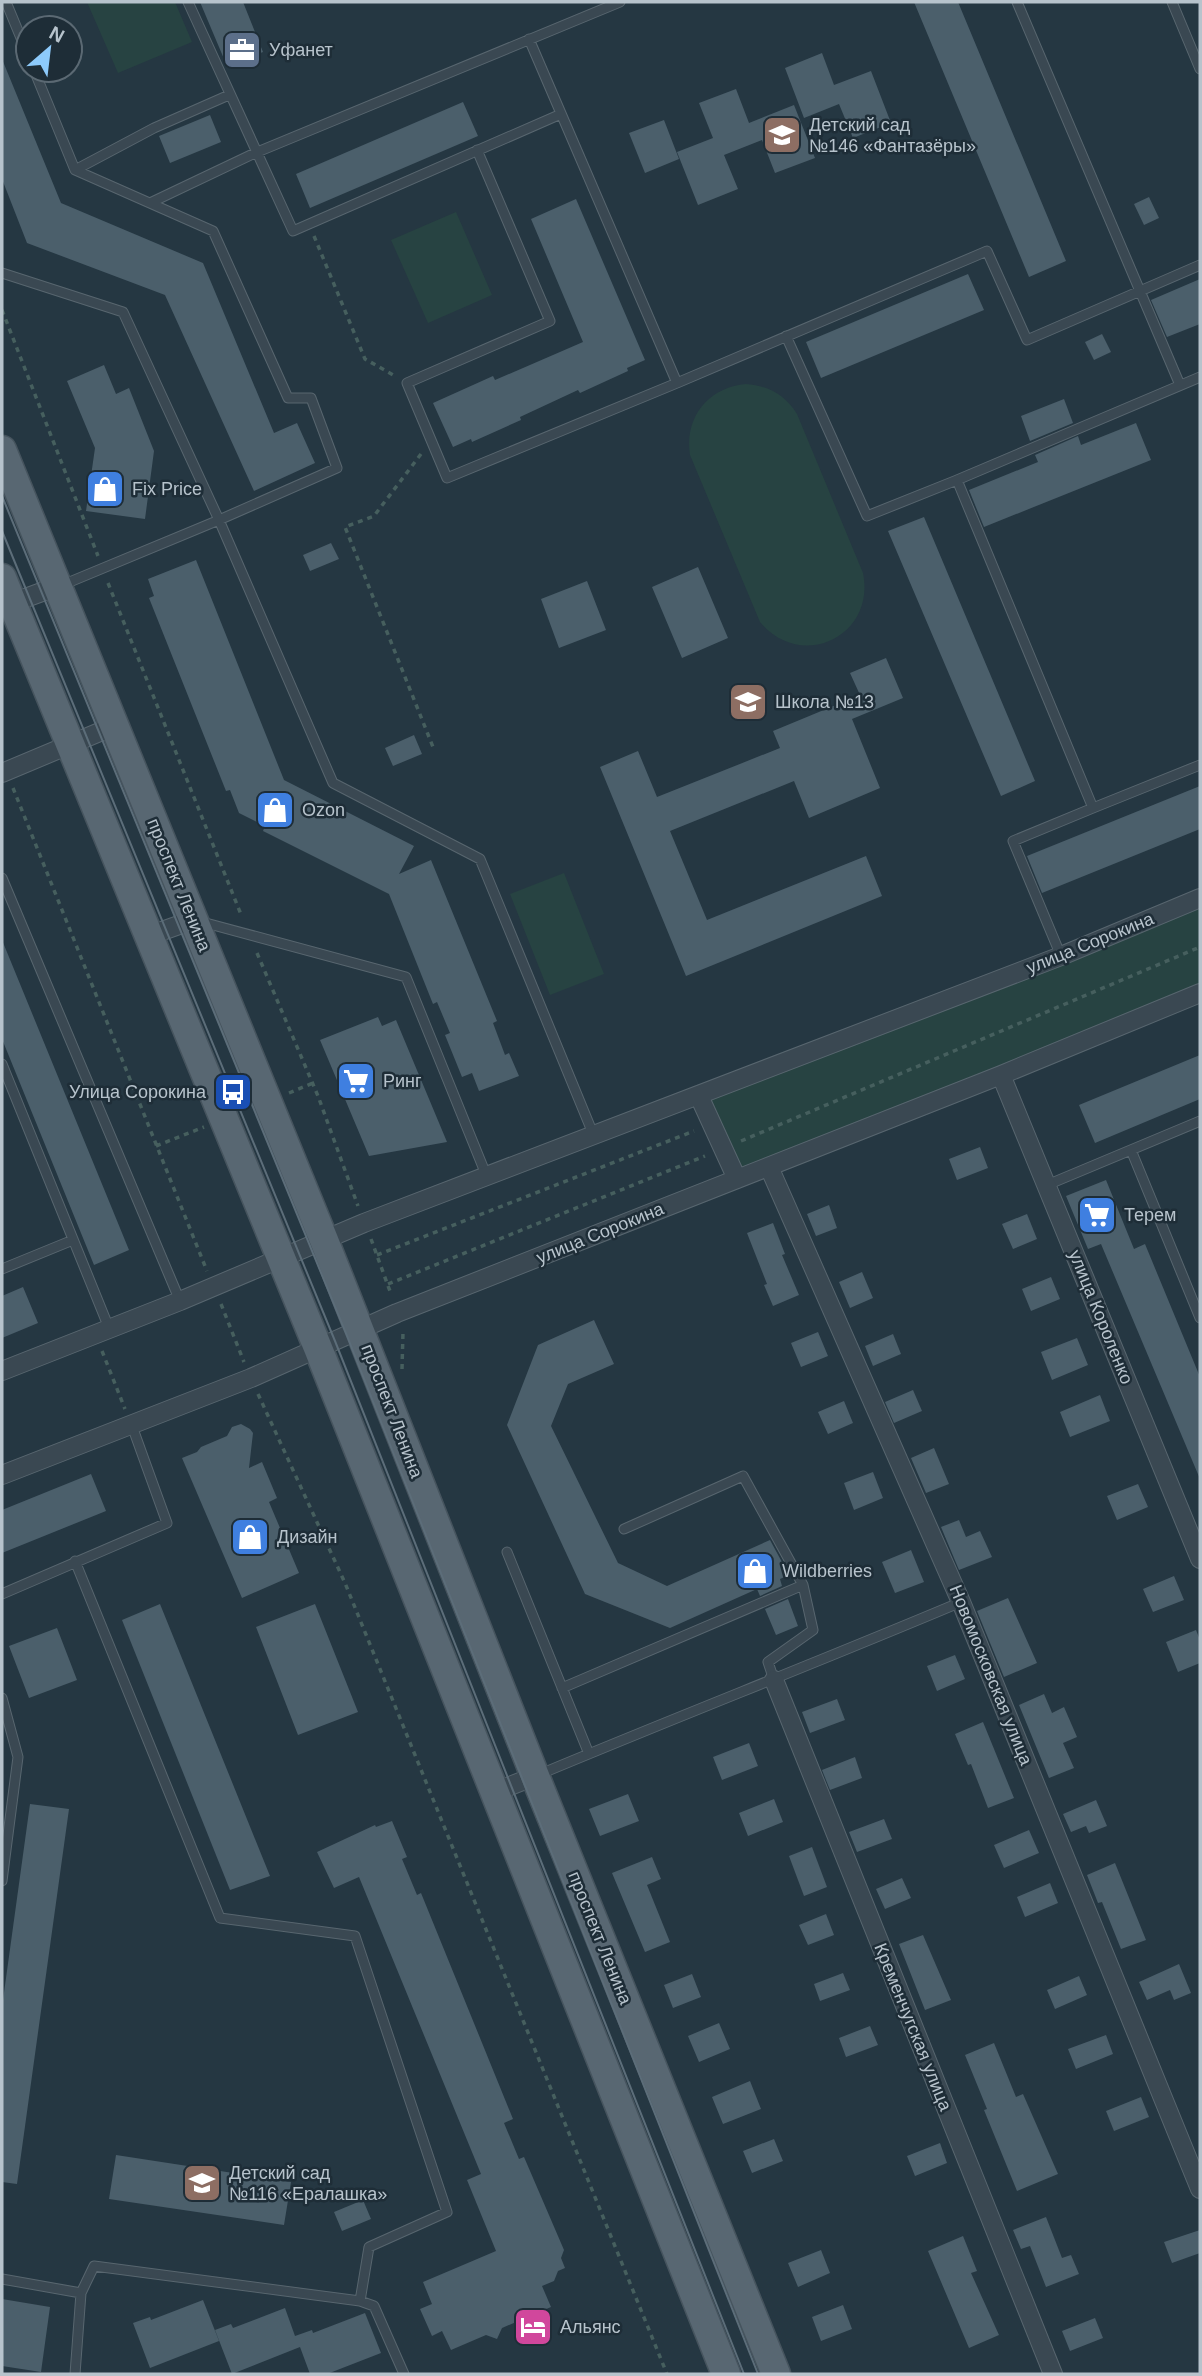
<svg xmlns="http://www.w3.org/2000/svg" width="1202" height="2376" font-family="Arial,sans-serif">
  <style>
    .green { fill: #274342 }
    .building { fill: #4b5f6b }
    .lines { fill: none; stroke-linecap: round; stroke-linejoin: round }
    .service-casing { stroke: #58666f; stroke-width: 11 }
    .minor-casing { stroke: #58666f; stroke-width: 20 }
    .primary-casing { stroke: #46545e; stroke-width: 31 }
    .path { stroke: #465f5e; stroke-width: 3.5; stroke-dasharray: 5 5; stroke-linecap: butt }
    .service { stroke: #3a4852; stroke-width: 9 }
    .minor { stroke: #3a4852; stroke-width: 18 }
    .primary { stroke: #586772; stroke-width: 28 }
    .tram { stroke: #5c6d79; stroke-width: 2 }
    .labels { text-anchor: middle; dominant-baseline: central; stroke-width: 5; stroke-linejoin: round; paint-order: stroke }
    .poi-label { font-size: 18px; fill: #b7c3cc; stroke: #1e2d37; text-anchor: start }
    .street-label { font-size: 18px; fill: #b7c3cc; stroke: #1e2d37 }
  </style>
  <rect width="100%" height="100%" fill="#253742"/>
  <path class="green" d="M87,2H175L192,42L118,73Z
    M456,212L492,295L428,323L391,240Z
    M746,384C769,386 785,395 797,414L863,573C876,636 801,672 760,622L690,455C684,417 709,387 746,384Z
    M564,873L604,974L550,995L510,894Z
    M1200,898V993L737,1179L699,1096Z"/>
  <path class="building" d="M200,2H243L263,52L227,66Z
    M914,2H958L1066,261L1029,277Z
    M822,53L834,85L871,71L891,123L853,138L839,104L804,118L785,68Z
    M2,59L61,203L203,263L274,433L297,423L315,463L254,491L165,295L27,243L2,179Z
    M736,89L749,123L794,105L815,158L775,173L762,140L724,155L738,189L698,205L677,152L713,138L699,103Z
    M463,102L478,136L310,208L296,174Z
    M210,115L221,142L170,163L159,136Z
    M664,120L679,159L645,173L629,133Z
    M1149,197L1159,218L1144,225L1134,204Z
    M576,199L645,360L627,368L628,371L580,393L578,390L520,417L521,420L472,442L471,439L453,447L433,403L493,376L495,380L583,342L531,219Z
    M968,274L984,310L821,378L806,342Z
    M1200,279V324L1167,337L1151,300Z
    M1102,334L1111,352L1094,360L1085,342Z
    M104,365L116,394L129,388L154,451L145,519L86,511L95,448L67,381Z
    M1064,399L1073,423L1030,441L1021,416Z
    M1136,423L1151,460L984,527L969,490L1038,462L1035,455L1078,436L1081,445Z
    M924,517L1035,781L1001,796L888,531Z
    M331,543L339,559L310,571L303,555Z
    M196,560L284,780L414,846L399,874L431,860L497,1021L493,1023L505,1055L509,1053L519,1076L479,1091L472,1073L462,1077L445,1035L450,1033L437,1002L433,1004L389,894L263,831L265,826L239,813L230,790L226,791L149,598L154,596L148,579Z
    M698,567L728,638L682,658L652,587Z
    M587,581L606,630L559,648L541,599Z
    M886,658L903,698L852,719L880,788L809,818L794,781L670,831L707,920L866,856L882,896L686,976L600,767L638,751L657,797L780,748L773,731L860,695L850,673Z
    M414,735L422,754L393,766L385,748Z
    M1200,786V829L1042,893L1027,856Z
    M2,940L129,1250L94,1265L2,1039Z
    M378,1017L382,1026L396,1020L447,1142L369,1156L320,1040Z
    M1200,1055V1099L1095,1143L1079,1105Z
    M980,1147L988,1168L957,1180L949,1159Z
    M1106,1180L1134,1249L1145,1244L1200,1377V1479L1101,1244L1088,1249L1066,1196Z
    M829,1205L837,1228L816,1236L807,1214Z
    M1027,1214L1037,1239L1013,1249L1002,1224Z
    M773,1223L785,1254L782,1255L799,1295L773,1306L764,1285L767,1284L747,1233Z
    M862,1272L873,1298L850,1308L839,1282Z
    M1051,1277L1060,1299L1031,1311L1022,1289Z
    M23,1287L38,1323L2,1338V1296Z
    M594,1320L614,1364L568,1384L551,1426L618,1563L667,1586L770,1540L789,1575L780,1579L782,1586L760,1596L757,1589L670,1628L585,1594L507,1425L538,1345Z
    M818,1332L828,1356L801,1367L791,1343Z
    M893,1334L901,1354L873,1366L865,1346Z
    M1077,1338L1088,1365L1052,1380L1041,1352Z
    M913,1390L922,1411L894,1423L885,1402Z
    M1100,1395L1110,1421L1070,1437L1060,1412Z
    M844,1401L853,1423L828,1434L818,1412Z
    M241,1424L250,1429L253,1433L249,1468L262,1462L277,1498L269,1502L299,1573L242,1598L182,1458L197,1452L201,1447L227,1436L232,1427Z
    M934,1448L949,1484L926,1493L911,1458Z
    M873,1472L883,1498L854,1510L844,1483Z
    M91,1474L106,1511L2,1553V1510Z
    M1138,1484L1148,1507L1117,1520L1107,1496Z
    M959,1520L966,1537L980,1531L992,1557L959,1570L941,1527Z
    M911,1550L924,1582L895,1593L882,1562Z
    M1174,1576L1184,1600L1153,1612L1143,1589Z
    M1008,1598L1037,1663L1004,1677L977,1611Z
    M788,1599L798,1626L776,1635L765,1609Z
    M160,1604L270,1876L230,1890L122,1620Z
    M315,1604L358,1712L298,1735L256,1627Z
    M57,1628L77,1680L29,1698L9,1646Z
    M1196,1630L1200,1640V1663L1178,1672L1166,1642Z
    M955,1655L965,1679L937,1691L927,1666Z
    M1044,1694L1052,1713L1064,1707L1077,1737L1063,1743L1074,1768L1049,1778L1019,1705Z
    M837,1699L845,1720L810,1733L802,1712Z
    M983,1722L1014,1798L988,1808L971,1764L968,1765L955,1734Z
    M749,1743L758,1766L722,1780L713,1757Z
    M855,1757L862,1778L830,1790L822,1770Z
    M628,1794L639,1821L600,1836L589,1809Z
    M774,1799L783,1822L748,1836L739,1813Z
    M1096,1800L1107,1826L1089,1833L1086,1826L1071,1832L1063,1814Z
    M30,1804L69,1809L17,2184L2,2182V2007Z
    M884,1819L892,1839L857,1852L849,1832Z
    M392,1821L407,1857L402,1859L417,1895L421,1893L513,2119L504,2123L519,2159L524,2157L564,2250L561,2258L565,2268L558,2271L554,2281L542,2286L551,2307L502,2328L497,2339L486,2335L451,2350L442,2331L432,2336L420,2309L432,2304L423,2282L496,2251L467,2180L481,2174L359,1877L334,1888L317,1852L375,1825L376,1827Z
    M1029,1830L1039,1853L1004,1868L994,1845Z
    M812,1847L827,1887L804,1896L789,1856Z
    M652,1857L661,1879L647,1885L670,1942L645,1952L612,1873Z
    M1115,1863L1146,1940L1121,1949L1102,1902L1098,1903L1087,1875Z
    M902,1878L911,1898L885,1909L876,1889Z
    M1050,1883L1058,1903L1025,1917L1017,1897Z
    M826,1914L834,1935L808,1945L799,1925Z
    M923,1935L951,2000L925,2010L899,1944Z
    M1179,1964L1191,1993L1174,2000L1170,1990L1147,2000L1139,1982Z
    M843,1973L850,1990L820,2001L814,1984Z
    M692,1974L701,1997L673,2008L664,1985Z
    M1079,1976L1087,1995L1055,2009L1047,1990Z
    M719,2023L730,2049L699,2062L688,2036Z
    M870,2026L878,2045L846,2057L839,2038Z
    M1106,2035L1113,2054L1076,2069L1068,2049Z
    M994,2043L1016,2097L1023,2094L1058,2174L1017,2191L984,2110L987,2109L965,2055Z
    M750,2081L761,2109L723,2124L712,2097Z
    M1141,2097L1149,2117L1114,2131L1106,2111Z
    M774,2139L783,2161L752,2173L743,2151Z
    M940,2143L947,2163L915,2176L907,2156Z
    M116,2155L291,2182L284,2225L109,2199Z
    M363,2200L371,2219L342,2231L334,2212Z
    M1046,2217L1062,2258L1071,2255L1079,2274L1046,2287L1030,2246L1021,2249L1013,2230Z
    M1200,2230V2253L1172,2263L1164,2242Z
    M963,2236L977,2271L971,2273L999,2335L969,2348L928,2251Z
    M821,2250L830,2273L798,2287L788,2263Z
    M2,2299L50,2307L41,2372L2,2366Z
    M203,2300L219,2341L150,2368L133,2323L150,2317L151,2320Z
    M843,2305L852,2329L821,2341L812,2317Z
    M285,2308L295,2336L312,2330L313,2333L365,2313L381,2353L327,2374H310L300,2347L232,2374L215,2330L231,2324L233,2328Z
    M1095,2318L1103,2338L1070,2351L1062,2331Z"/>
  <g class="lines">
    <defs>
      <path id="service" d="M6,2L28,55
        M188,2L293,231L561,114
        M1017,2L1180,385
        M1172,2L1200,69
        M529,39L677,383L987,251L1027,340L1200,265
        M34,70L75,170L213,231L288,398H311L337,468L219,520L60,586
        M477,150L550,321L407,383L447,478L677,383
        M75,170L154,128L229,95
        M152,202L255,153L620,2
        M2,273L123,312L219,520L333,783L480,859L594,1136
        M786,336L867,516L957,480
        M1093,808L1200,765
        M2,878L180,1301
        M202,922L406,977L487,1177
        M1061,956L1013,841L1093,808L957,480L1200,377
        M2,1064L109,1328
        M1131,1150L1200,1318
        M1047,1185L1200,1121
        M2,1269L73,1240
        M624,1529L743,1476L803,1585L813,1630L768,1662L774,1680
        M507,1552L589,1754
        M75,1561L220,1918L355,1936L447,2212L369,2247L360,2301L94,2266L81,2293L75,2374
        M2,1594L167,1523L132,1426
        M562,1688L803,1585
        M2,1698L18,1757L2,1881
        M538,1775C679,1716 821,1661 961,1602
        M2,2279L81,2293
        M360,2301L374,2306L404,2374"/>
      <path id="minor" d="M12,603L58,586
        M2,773L114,726
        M148,936L193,920
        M1001,1075L1200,1559
        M699,1096L737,1179
        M769,1167L961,1602L1200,2189
        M2,1371L180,1301L364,1223L1061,956L1200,898
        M2,1475L251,1378L397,1313L1001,1075L1200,993
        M774,1680L1053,2374
        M495,1792L535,1776"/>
      <path id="primary" d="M2,450L324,1240L535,1776L776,2374
        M2,578L318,1348L726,2374"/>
    </defs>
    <use href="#service" class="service-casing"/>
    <use href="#minor" class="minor-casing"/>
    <use href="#primary" class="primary-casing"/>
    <path class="path" d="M314,236L365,359L395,376
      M2,310L98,556
      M421,454L374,516L345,527L433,747
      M108,583L242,917
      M13,788L207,1271
      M257,953L318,1096L358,1206
      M289,1093L313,1083
      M741,1141L1200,947
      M156,1146L204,1127
      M371,1239L391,1294
      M377,1255L694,1131
      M388,1284L705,1156
      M221,1304L244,1362
      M102,1351L125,1409
      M402,1369L403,1332
      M258,1394L345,1583L667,2374"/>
    <use href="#service" class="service"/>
    <use href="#minor" class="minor"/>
    <use href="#primary" class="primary"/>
    <path class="tram" d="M2,496L347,1336L758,2374
      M2,531L335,1341L744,2374"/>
  </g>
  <defs>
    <symbol id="office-square" viewBox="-11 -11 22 22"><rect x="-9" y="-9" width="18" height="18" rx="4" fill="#5c6f8a" stroke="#1e2d37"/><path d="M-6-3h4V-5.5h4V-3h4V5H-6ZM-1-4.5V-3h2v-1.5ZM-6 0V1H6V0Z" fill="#fff"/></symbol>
    <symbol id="school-square" viewBox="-11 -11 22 22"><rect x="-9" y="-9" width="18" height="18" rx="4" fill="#8d6e63" stroke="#1e2d37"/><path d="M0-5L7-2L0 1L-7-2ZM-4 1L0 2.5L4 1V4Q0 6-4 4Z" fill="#fff"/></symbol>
    <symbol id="shop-square" viewBox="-11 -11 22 22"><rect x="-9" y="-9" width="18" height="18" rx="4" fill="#3f7fe0" stroke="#1e2d37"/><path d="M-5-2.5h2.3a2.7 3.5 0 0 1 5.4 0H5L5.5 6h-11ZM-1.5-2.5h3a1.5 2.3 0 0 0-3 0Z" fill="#fff"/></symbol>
    <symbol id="supermarket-square" viewBox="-11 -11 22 22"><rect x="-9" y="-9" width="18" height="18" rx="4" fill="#3f7fe0" stroke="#1e2d37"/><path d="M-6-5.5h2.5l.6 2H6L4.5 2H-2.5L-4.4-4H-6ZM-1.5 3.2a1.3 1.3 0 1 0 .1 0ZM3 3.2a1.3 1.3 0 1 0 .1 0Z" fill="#fff"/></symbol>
    <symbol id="bus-square" viewBox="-11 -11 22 22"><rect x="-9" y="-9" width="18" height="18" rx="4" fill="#1a4fb4" stroke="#1e2d37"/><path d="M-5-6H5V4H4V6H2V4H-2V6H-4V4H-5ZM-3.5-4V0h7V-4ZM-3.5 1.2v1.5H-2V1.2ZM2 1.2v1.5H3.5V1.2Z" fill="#fff"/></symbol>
    <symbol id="hotel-square" viewBox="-11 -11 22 22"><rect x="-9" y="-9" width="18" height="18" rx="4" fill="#d1479c" stroke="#1e2d37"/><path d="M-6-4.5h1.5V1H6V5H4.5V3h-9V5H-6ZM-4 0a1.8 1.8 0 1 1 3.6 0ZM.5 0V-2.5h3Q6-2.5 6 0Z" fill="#fff"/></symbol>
  </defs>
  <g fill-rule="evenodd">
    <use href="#office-square" x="220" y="28" width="44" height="44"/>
    <use href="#school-square" x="760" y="113" width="44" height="44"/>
    <use href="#shop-square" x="83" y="467" width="44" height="44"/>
    <use href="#school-square" x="726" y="680" width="44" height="44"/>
    <use href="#shop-square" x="253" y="788" width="44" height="44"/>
    <use href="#supermarket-square" x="334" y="1059" width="44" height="44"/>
    <use href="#bus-square" x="211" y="1070" width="44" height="44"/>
    <use href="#supermarket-square" x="1075" y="1193" width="44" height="44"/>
    <use href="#shop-square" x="228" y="1515" width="44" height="44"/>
    <use href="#shop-square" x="733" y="1549" width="44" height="44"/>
    <use href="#school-square" x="180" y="2161" width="44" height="44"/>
    <use href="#hotel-square" x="511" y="2305" width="44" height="44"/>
  </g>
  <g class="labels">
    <g class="poi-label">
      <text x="269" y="50">Уфанет</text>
      <text x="809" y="125">Детский сад<tspan x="809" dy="21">№146 «Фантазёры»</tspan></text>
      <text x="132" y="489">Fix Price</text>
      <text x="775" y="702">Школа №13</text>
      <text x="302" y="810">Ozon</text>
      <text x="383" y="1081">Ринг</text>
      <text x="206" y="1092" text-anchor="end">Улица Сорокина</text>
      <text x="1124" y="1215">Терем</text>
      <text x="277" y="1537">Дизайн</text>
      <text x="782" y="1571">Wildberries</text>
      <text x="229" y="2173">Детский сад<tspan x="229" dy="21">№116 «Ералашка»</tspan></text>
      <text x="560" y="2327">Альянс</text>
    </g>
    <g class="street-label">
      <text transform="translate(179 885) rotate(68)">проспект Ленина</text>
      <text transform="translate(1090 943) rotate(-22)">улица Сорокина</text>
      <text transform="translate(600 1233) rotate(-22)">улица Сорокина</text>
      <text transform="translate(1101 1317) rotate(68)">улица Короленко</text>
      <text transform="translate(392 1411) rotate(69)">проспект Ленина</text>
      <text transform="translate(991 1675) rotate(68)">Новомосковская улица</text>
      <text transform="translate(600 1938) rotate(68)">проспект Ленина</text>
      <text transform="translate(913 2027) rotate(68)">Кременчугская улица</text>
    </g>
  </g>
  <rect width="1202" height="2376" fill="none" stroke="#b7c3cc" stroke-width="7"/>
  <g transform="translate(49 49) rotate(28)"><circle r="33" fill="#1e2d37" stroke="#5b6973" stroke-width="2"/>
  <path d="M0-5L12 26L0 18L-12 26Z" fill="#8dcafb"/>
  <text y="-10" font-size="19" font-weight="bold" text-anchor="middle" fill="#b7c3cc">N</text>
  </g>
</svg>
